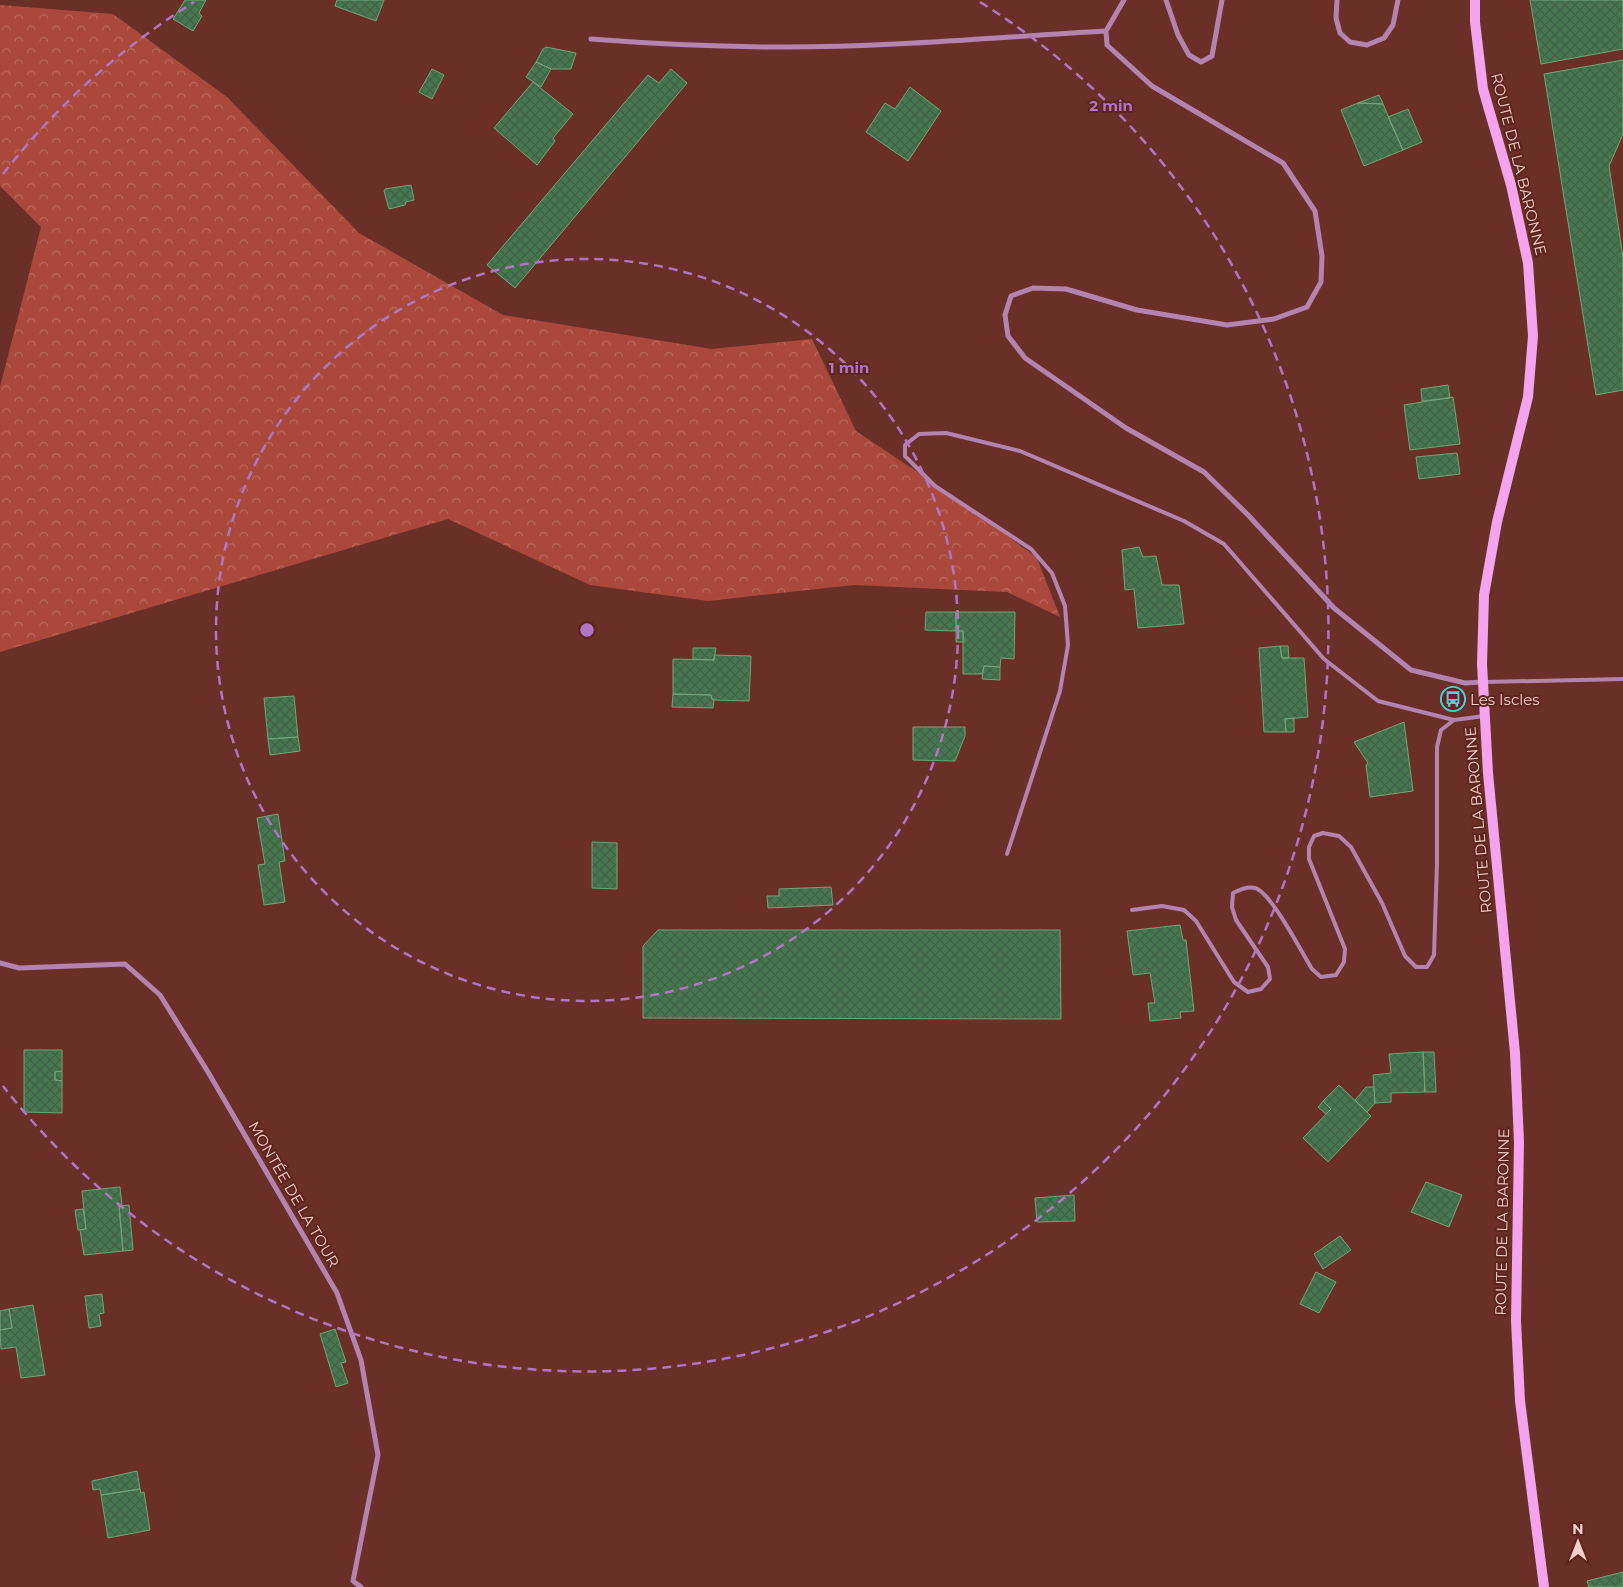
<svg xmlns="http://www.w3.org/2000/svg" width="1623" height="1587" font-family="Montserrat,sans-serif">
  <style>
    .forest { fill: url(#forest-crowns) }
    .building { fill: url(#building-cross-hatch); stroke: #70a579 }
    .lines { fill: none; stroke-linecap: round; stroke-linejoin: round }
    .lane { stroke: #b483b0; stroke-width: 4 }
    .street { stroke: #b483b0; stroke-width: 5 }
    .secondary { stroke: #f3a4ed; stroke-width: 10 }
    .ring { fill: none; stroke: #b175c4; stroke-width: 2.5; stroke-dasharray: 9 6 }
    .labels { text-anchor: middle; dominant-baseline: central; stroke-width: 4; stroke-linejoin: round; paint-order: stroke }
    .street-label { font-size: 15px; fill: #f4cfc9; stroke: #5e251e }
    .poi-label { font-size: 15px; fill: #f4cfc9; stroke: #5e251e; text-anchor: start }
    .centre { fill: #b175c4; stroke: #5e251e; stroke-width: 2.5 }
    .ring-label { font-size: 15px; text-anchor: middle; font-weight: bold; fill: #b175c4; stroke: #5e251e; stroke-width: 4; stroke-linejoin: round; paint-order: stroke }
  </style>
  <defs>
    <pattern id="forest-crowns" width="20" height="18" patternUnits="userSpaceOnUse" patternTransform="scale(1.25)"><rect width="20" height="18" fill="#ab483c"/><path d="M2 6a3 3 0 1 1 6 0M12 15a3 3 0 1 1 6 0" fill="none" stroke="#bb6a60"/></pattern>
    <pattern id="building-cross-hatch" width="8" height="8" patternUnits="userSpaceOnUse" patternTransform="scale(1.25)"><rect width="8" height="8" fill="#44784f"/><path d="M0 0l8 8M0 8l8-8" fill="none" stroke="#465e46"/></pattern>
  </defs>
  <rect width="100%" height="100%" fill="#6a3028"/>
  <path class="forest" d="M0,5L113,14L227,97L359,233L503,315L712,349L812,339L856,431L968,506L1037,558L1060,617L1007,592L854,585L708,601L590,585L448,519L0,652V387L41,227L0,186Z"/>
  <path class="building" d="M185,0H206L199,13L202,16L193,31L173,19Z
    M337,0H384L376,21L335,6Z
    M1530,0H1623V49L1541,64Z
    M546,47L576,53L571,69H551L536,62L543,49Z
    M1623,60V134L1609,166L1623,257V390L1596,395L1544,74Z
    M536,62L551,69L541,87L526,77Z
    M432,69L444,75L432,99L419,92Z
    M671,69L687,83L515,288L487,265L648,75L659,83Z
    M533,82L573,114L553,138L555,141L537,165L494,128Z
    M910,87L941,111L908,161L866,132L885,103L895,109Z
    M1379,95L1383,104L1358,103Z
    M1358,103L1383,104L1403,150L1364,166L1341,110Z
    M1408,109L1422,142L1403,150L1388,117Z
    M411,185L414,200L406,202L405,205L389,209L384,191L385,189Z
    M1448,385L1450,398L1422,401L1421,389Z
    M1453,397L1460,444L1410,450L1404,405Z
    M1457,453L1460,474L1419,479L1416,457Z
    M1139,547L1143,557L1156,556L1162,585H1179L1184,624L1138,628L1134,589L1125,590L1122,550Z
    M926,612H956V631L925,630Z
    M956,612H1015L1014,659L1001,658L1000,667L984,666L982,674H963V631H956Z
    M956,631H963L964,642H956Z
    M1280,646L1282,658H1304L1308,717L1285,719L1286,732H1264L1259,648Z
    M1280,646H1288L1289,658H1282Z
    M693,648H716L714,660L693,659Z
    M714,655L751,656L749,701L714,700L712,699L711,695L673,694V659L714,660Z
    M984,666L1000,667V680L982,679Z
    M673,694L711,695L712,699L714,700L713,708L672,707Z
    M294,696L298,737L268,739L264,698Z
    M1294,718V732H1286L1285,719Z
    M1404,722L1413,791L1370,797L1366,765L1368,763L1354,742Z
    M913,727H965V736L955,761L913,760Z
    M298,737L300,751L270,755L268,739Z
    M278,814L285,861L279,862L285,902L264,905L258,865L265,864L257,818Z
    M592,842L617,843V889L592,888Z
    M831,887L833,905L768,908L767,896H779V889Z
    M1180,925L1183,940H1186L1194,1011L1180,1012L1181,1018L1150,1021L1148,1003H1155L1150,973L1133,975L1127,931Z
    M658,930H1060L1061,1019L643,1018V946Z
    M24,1050H62V1071L55,1072V1080L62,1081V1113L24,1112Z
    M1423,1052H1434L1436,1092H1425Z
    M1423,1052L1425,1092L1391,1093V1102L1375,1103L1373,1075L1391,1073L1389,1054Z
    M62,1071V1081L55,1080V1072Z
    M1339,1085L1371,1116L1328,1162L1303,1138L1331,1109L1323,1101Z
    M1366,1087H1374L1375,1103L1367,1112L1355,1100Z
    M1323,1101L1331,1109L1326,1114L1318,1107Z
    M1426,1182L1462,1195L1449,1227L1411,1212Z
    M120,1187L122,1206H119L123,1251L84,1255L80,1230L86,1229L82,1191Z
    M1074,1195L1075,1221L1037,1222L1035,1198Z
    M129,1205L133,1250L123,1251L119,1206Z
    M83,1209L86,1229L78,1230L75,1210Z
    M1340,1236L1351,1250L1323,1269L1314,1254Z
    M1316,1272L1336,1282L1319,1313L1300,1304Z
    M102,1294L104,1313L99,1314L101,1326L89,1328L85,1296Z
    M33,1305L45,1375L21,1378L16,1347L1,1349L0,1330L12,1328L9,1309Z
    M9,1309L12,1328L0,1330V1311Z
    M335,1329L346,1362L341,1363L348,1383L336,1387L320,1334Z
    M137,1471L140,1489L101,1495L100,1489L93,1490L92,1481Z
    M140,1489L141,1493L144,1492L150,1530L108,1538L101,1495Z
    M1623,1572V1587H1589L1587,1581Z"/>
  <g class="lines">
    <path class="lane" d="M1485,682L1623,679
      M1007,854L1060,691L1068,645L1065,606L1052,573L1031,549L935,486L905,456V445L919,434L946,433L1020,451L1184,521L1224,544L1324,659L1378,701L1454,720
      M1132,910L1162,906L1184,910L1196,921L1234,982L1248,992L1261,989L1270,979L1268,967L1236,920L1232,907L1233,893C1239,890 1247,886 1255,888C1271,892 1302,953 1312,969L1321,977L1336,975L1344,962L1345,949L1309,859V847L1314,836L1323,833L1339,836L1351,847L1382,903L1405,956L1416,967H1427L1434,955L1437,863V747L1441,730L1454,720L1484,716"/>
    <path class="street" d="M1124,0L1106,31L1107,45L1152,86L1283,163L1315,211L1322,256L1321,282L1307,307L1274,319L1227,325L1137,310L1066,289L1033,288L1011,296L1005,315L1008,336L1025,358L1126,428L1204,472L1248,515L1334,608L1411,670L1465,683L1482,682
      M1166,0L1178,35L1189,55L1201,62L1212,56L1222,0
      M1337,0L1336,18L1340,33L1350,42L1367,45L1384,38L1393,25L1398,0
      M591,39C655,44 720,47 784,47C892,47 999,37 1106,31
      M0,963L19,968L125,964L160,995L208,1072L337,1293L361,1360L378,1455L353,1581L361,1587"/>
    <path class="secondary" d="M1475,0V22L1483,89L1511,185L1528,263L1533,336L1528,397L1497,522L1484,595L1482,664L1488,773L1515,1053L1519,1142L1516,1321L1520,1401L1544,1587"/>
  </g>
  <g class="ring">
    <circle cx="587" cy="630" r="371"/>
    <path d="M3 174A741 741 0 0 1 194 2M980 2A741 741 0 1 1 3 1086"/>
  </g>
  <defs>
    <symbol id="bus-ring" viewBox="-11 -11 22 22"><circle r="9.5" fill="#5e251e" stroke="#54cadd" stroke-width="1.5"/><path d="M-5-6H5V4H4V6H2V4H-2V6H-4V4H-5ZM-3.5-4V0h7V-4ZM-3.5 1.2v1.5H-2V1.2ZM2 1.2v1.5H3.5V1.2Z" fill="#54cadd"/></symbol>
  </defs>
  <g fill-rule="evenodd">
    <use href="#bus-ring" x="1439" y="685" width="28" height="28"/>
  </g>
  <g class="labels">
    <g class="street-label">
      <text transform="translate(1519 164) rotate(76)">ROUTE DE LA BARONNE</text>
      <text transform="translate(1478 820) rotate(-95)">ROUTE DE LA BARONNE</text>
      <text transform="translate(294 1194) rotate(60)">MONTÉE DE LA TOUR</text>
      <text transform="translate(1502 1222) rotate(-89)">ROUTE DE LA BARONNE</text>
    </g>
    <g class="poi-label">
      <text x="1470" y="699">Les Iscles</text>
    </g>
  </g>
  <circle cx="587" cy="630" r="8" class="centre"/>
  <g class="ring-label">
    <text x="1111" y="111">2 min</text>
    <text x="849" y="373">1 min</text>
  </g>
  <g transform="translate(1578 1542)" stroke="#5e251e" stroke-width="4" paint-order="stroke">
  <path d="M0-4L9 19L0 12L-9 19Z" fill="#f4cfc9"/>
  <text y="-8" font-size="14" font-weight="bold" text-anchor="middle" fill="#f4cfc9">N</text>
  </g>
</svg>
